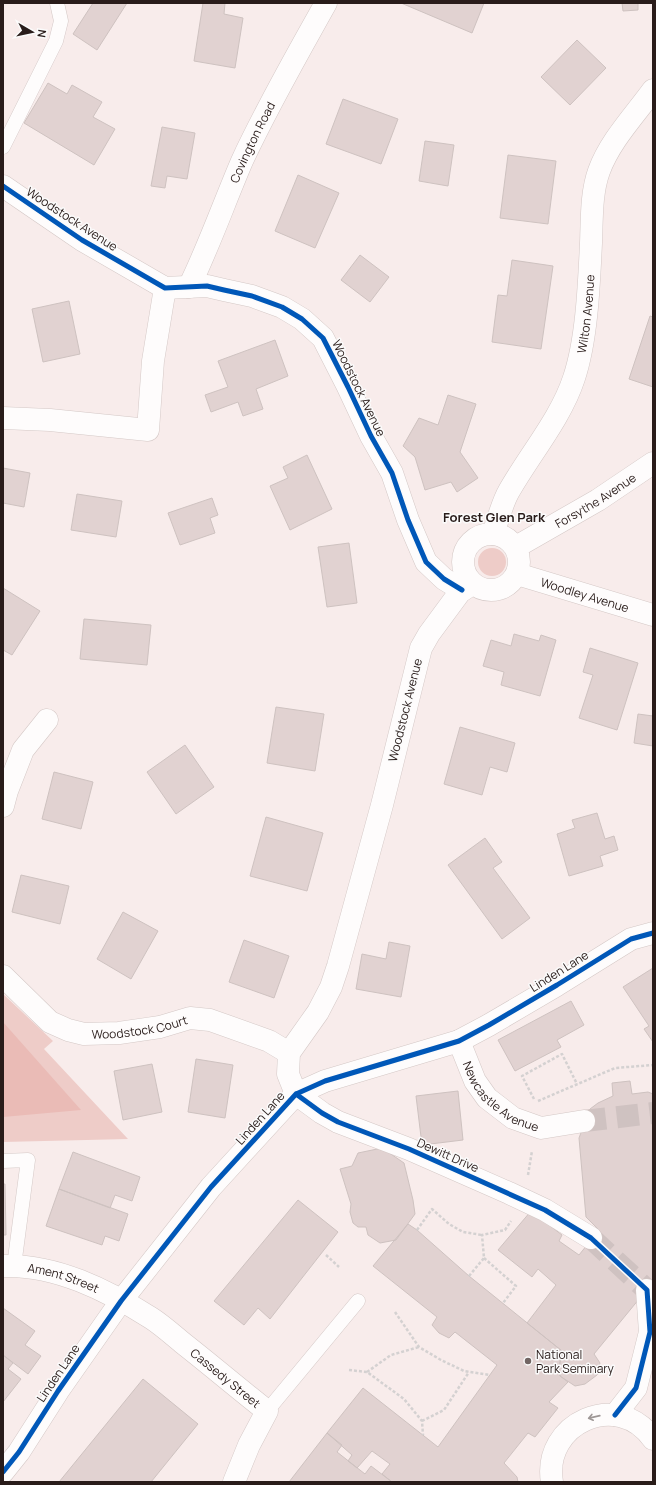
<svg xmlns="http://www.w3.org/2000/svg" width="656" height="1485" font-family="Manrope,sans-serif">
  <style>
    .green { fill: #eeccc8 }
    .forest { fill: #eabbb6 }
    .building { fill: #e1d2d1; stroke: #cec2c0 }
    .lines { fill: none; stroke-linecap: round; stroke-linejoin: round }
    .minor-tunnel { stroke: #cfc2c1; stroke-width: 22; stroke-dasharray: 22 11; stroke-linecap: butt }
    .service-casing { stroke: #d4c8c6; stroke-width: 15 }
    .minor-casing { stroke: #d4c8c6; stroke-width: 23 }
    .tertiary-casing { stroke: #d4c8c6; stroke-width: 23 }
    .path { stroke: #d4d1d1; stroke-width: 2.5; stroke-dasharray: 3 2; stroke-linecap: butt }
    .service { stroke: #fefcfc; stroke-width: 14 }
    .minor { stroke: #fefcfc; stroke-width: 22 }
    .tertiary { stroke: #fefcfc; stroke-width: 22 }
    .cycleway-casing { stroke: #fbfbfb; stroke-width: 8 }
    .cycleway { stroke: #0057b8; stroke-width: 5 }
    .oneway { stroke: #9e9796 }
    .poi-dot { fill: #716563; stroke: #fbfbfb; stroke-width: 1.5 }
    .labels { text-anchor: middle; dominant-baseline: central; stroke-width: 3; stroke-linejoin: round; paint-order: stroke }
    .street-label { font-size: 12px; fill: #291c1a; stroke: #fbfbfb }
    .poi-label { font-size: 12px; fill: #291c1a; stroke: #fbfbfb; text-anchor: start }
    .neighbourhood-label { font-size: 13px; font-weight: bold; fill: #291c1a; stroke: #fbfbfb }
  </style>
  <rect width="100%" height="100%" fill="#f8eceb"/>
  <path class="green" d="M478 562a14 14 0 1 1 28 0a14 14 0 1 1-28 0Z
    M3,994L53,1041L44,1049L128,1139L3,1142Z"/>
  <path class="forest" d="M3,1022L81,1110L3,1117Z"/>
  <path class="building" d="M93,3H127L97,50L73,34Z
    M203,3H225L224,14L243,18L235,68L194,61Z
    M401,3H484L472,33Z
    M622,3H638V10L623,11Z
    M577,40L606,68L570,105L541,77Z
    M48,83L67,94L72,85L102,102L93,117L115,129L94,165L24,123Z
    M343,99L398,119L381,164L326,144Z
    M162,127L195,133L187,179L167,176L165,188L151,186Z
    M425,141L454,145L448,186L419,181Z
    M508,155L556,161L548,224L500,218Z
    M298,175L339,193L315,248L275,231Z
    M360,255L389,277L370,302L341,280Z
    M512,260L553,266L541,349L492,342L498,295L507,296Z
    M69,301L80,354L43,362L32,309Z
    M650,316L653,317V387L629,379Z
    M275,340L288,376L256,389L263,409L243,416L238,402L211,412L205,395L228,387L218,361Z
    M448,395L476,404L460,452L478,478L457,492L451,482L425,490L415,457L403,446L419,418L438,425Z
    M307,455L332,509L290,530L270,486L288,478L283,467Z
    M3,468L30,473L24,507L3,503Z
    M77,494L122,501L116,537L71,530Z
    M212,498L218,515L210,518L215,533L180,545L168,513Z
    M349,543L357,603L327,607L318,547Z
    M3,588L40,611L12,655L3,650Z
    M84,619L151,625L147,665L80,659Z
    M514,634L539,641L541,635L556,640L540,696L501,685L504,672L483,666L491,640L511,646Z
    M590,648L638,663L617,730L579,718L593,675L583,672Z
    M276,707L324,714L315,771L267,763Z
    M638,714L653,716V746L634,743Z
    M460,727L515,743L507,772L490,767L482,795L444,784Z
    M185,745L214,787L176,814L147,772Z
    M54,772L93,782L81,829L42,819Z
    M597,813L605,839L614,836L618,850L600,856L603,866L569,876L557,834L575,828L572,820Z
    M266,817L323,833L307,891L250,876Z
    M485,838L502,862L493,868L530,918L502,939L448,865Z
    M21,875L69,886L60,924L12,912Z
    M123,912L158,931L131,979L97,959Z
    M244,940L289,956L274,998L229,982Z
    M389,942L410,946L401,997L356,989L362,954L386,959Z
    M653,968V1042L644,1029L649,1026L623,987Z
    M571,1001L584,1025L557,1040L561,1047L515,1071L498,1040Z
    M196,1059L233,1065L225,1118L188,1112Z
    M152,1064L162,1112L123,1120L114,1071Z
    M630,1081L632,1094L648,1092L653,1094V1282L594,1354L600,1363L597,1375L585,1384L575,1386L560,1376L559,1368L562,1351L527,1323L556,1285L538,1269L532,1277L498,1250L531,1211L562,1235L559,1241L579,1255L599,1230L586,1217L579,1138L590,1109L598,1103L613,1096L612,1083Z
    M458,1091L463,1140L422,1145L416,1096Z
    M382,1148L404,1163L413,1200L415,1214L396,1240L380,1243L368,1235L366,1227H358L353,1223L350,1212L351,1204L340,1169L352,1166L358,1153Z
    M73,1152L140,1177L132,1201L115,1195L110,1208L59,1189Z
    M3,1184H5L6,1235H3Z
    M59,1189L128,1214L119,1241L105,1236L102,1245L46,1226Z
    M298,1200L338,1232L270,1319L258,1308L244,1325L214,1301Z
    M408,1224L417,1230L469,1276L562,1351L559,1368L560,1376L568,1382L549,1402L558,1408L535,1437L528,1433L504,1463L517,1477L518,1482H392L382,1474L390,1464L372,1451L357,1468L348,1461L352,1455L327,1433L363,1388L438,1447L497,1365L455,1332L449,1338L439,1333L432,1325L437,1317L373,1266Z
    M3,1308L35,1331L25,1345L41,1356L28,1374L3,1355Z
    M3,1355L13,1363L8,1369L21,1379L3,1402Z
    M143,1379L198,1424L151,1482H59Z
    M327,1433L342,1445L337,1452L365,1474L371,1466L392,1482H289Z"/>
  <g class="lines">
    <path class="minor-tunnel" d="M584,1121L653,1113
      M591,1238L647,1290"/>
    <defs>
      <path id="service" d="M3,147L56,41L61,21L57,3
        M3,1161L28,1160L14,1266
        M267,1411L358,1301"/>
      <g id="minor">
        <path d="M3,186L82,240L165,288L207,286L224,290L252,296L282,307L302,319L323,338L348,387L371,436L392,473L408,520L426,562L444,579L462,590"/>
        <path id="s1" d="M189,287C209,246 224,203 242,161C267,107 297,55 326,3"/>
        <path d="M3,418L50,420L148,430L153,361L165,288"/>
        <circle cx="491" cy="562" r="28"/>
        <path id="s2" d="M493,534C498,520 502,503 509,491C530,454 561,418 574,378C587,339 589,284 591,243C592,219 591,193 599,171C610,141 634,116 653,90"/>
        <path id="s3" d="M516,547L598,500L653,463"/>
        <path id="s4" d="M517,574L653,615"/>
        <path d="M472,584L460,592L429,634L421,648L382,805L338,966L331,987L318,1012L289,1053L288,1074L296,1094L322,1113L338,1122L409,1149L509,1193L545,1210L591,1238"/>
        <path d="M3,806L7,791L23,750L47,720"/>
        <path id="s5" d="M3,976L50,1022L68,1030L84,1034L119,1033L160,1027L190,1018L210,1020L269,1041L289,1053"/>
        <path id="s6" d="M459,1041L475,1081L487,1098L513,1118L541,1128L584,1121"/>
        <path id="s7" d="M3,1266C55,1264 107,1290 151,1318C162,1325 173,1335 184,1344C212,1366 239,1389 267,1411L249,1445L234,1482"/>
        <path d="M615,1415L636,1388L650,1332L647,1290"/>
        <path d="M552,1482C542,1423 618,1389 653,1439"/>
      </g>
      <path id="tertiary" d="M3,1472L19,1452L58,1391L121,1301L211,1187L296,1094L325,1081L459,1041L489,1025L557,985L631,939L653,933"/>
    </defs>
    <use href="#service" class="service-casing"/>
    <use href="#minor" class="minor-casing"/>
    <use href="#tertiary" class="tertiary-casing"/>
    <path class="path" d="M534,1099L522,1076L562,1054L577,1084
      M538,1101L615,1068L653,1065
      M528,1175L532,1151
      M417,1230L432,1209L449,1224L463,1232L482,1235
      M326,1255L339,1267
      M484,1258L516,1286L503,1303
      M469,1276L484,1258L482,1235L505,1230L511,1221
      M395,1312L419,1347L441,1360L464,1371L490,1375
      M349,1370L367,1372L404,1399L422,1421L423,1435
      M367,1372L391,1355L419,1347
      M422,1421L444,1410L469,1372"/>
    <use href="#service" class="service"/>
    <use href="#minor" class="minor"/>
    <use href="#tertiary" class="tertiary"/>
    <defs>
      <path id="cycleway" d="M3,186L82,240L165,288L207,286L224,290L252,296L282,307L302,319L323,338L348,387L371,436L392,473L408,520L426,562L444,579L462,590
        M296,1094L322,1113L338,1122L409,1149L545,1210L591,1238L647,1290L650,1332L636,1388L615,1415
        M3,1472L19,1452L58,1391L121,1301L211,1187L296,1094L325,1081L459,1041L489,1025L557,985L631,939L653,933"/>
    </defs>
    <use href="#cycleway" class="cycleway-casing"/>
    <use href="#cycleway" class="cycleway"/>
  </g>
  <defs><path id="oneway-shaft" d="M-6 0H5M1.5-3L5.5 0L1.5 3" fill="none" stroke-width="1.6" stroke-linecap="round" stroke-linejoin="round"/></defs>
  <use class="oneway" href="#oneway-shaft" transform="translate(594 1417) rotate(167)"/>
  <circle class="poi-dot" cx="528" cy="1361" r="4"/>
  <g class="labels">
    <g class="street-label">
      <text stroke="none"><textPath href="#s1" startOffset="158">Covington Road</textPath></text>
      <text transform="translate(72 219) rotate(33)">Woodstock Avenue</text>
      <text stroke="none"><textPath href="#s2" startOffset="242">Wilton Avenue</textPath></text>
      <text transform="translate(359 388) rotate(64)">Woodstock Avenue</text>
      <text stroke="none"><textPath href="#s3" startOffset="92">Forsythe Avenue</textPath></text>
      <text stroke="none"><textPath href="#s4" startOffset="71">Woodley Avenue</textPath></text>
      <text transform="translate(405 710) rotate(-76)">Woodstock Avenue</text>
      <text transform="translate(559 971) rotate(-32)">Linden Lane</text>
      <text stroke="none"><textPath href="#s5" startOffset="158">Woodstock Court</textPath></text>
      <text stroke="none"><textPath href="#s6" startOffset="73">Newcastle Avenue</textPath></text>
      <text transform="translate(260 1118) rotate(-48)">Linden Lane</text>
      <text transform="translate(448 1155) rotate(24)">Dewitt Drive</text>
      <text stroke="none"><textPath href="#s7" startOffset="62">Ament Street</textPath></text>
      <text transform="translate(58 1373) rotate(-56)">Linden Lane</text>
      <text stroke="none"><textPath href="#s7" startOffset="255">Cassedy Street</textPath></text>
    </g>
    <g class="poi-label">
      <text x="536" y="1354">National<tspan x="536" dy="14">Park Seminary</tspan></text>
    </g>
    <g class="neighbourhood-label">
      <text x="494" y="517">Forest Glen Park</text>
    </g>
  </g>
  <rect width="656" height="1485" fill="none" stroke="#291c1a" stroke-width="8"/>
  <g transform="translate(32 32) rotate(99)" stroke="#fbfbfb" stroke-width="3" paint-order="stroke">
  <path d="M0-3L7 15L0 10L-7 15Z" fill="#291c1a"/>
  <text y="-6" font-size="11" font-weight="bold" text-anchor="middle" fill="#291c1a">N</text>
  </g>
</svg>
